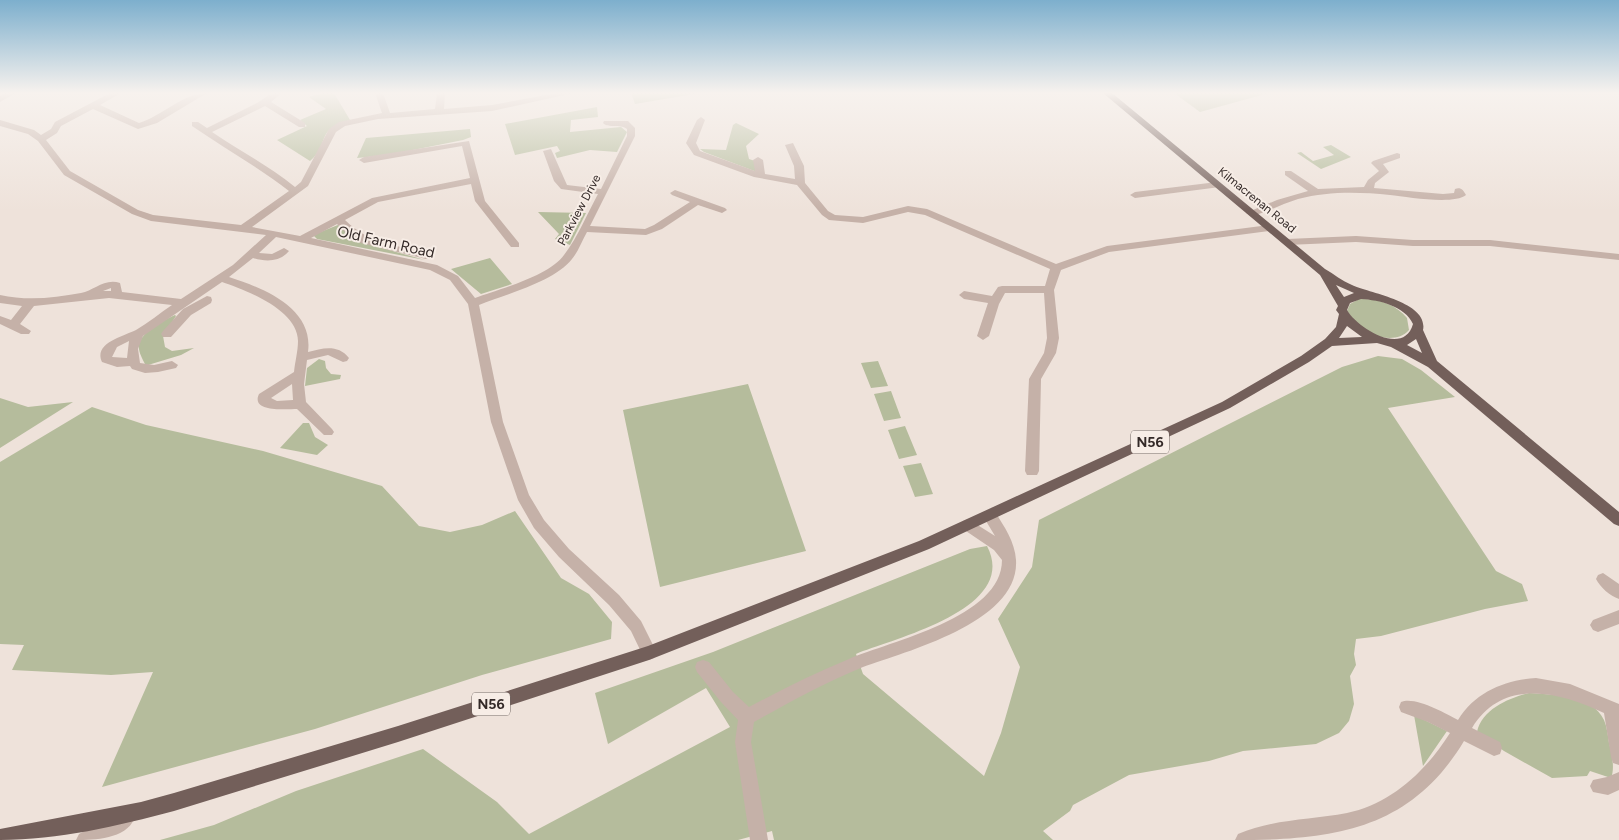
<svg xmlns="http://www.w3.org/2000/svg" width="1619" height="840" font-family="Figtree,sans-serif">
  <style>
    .green { fill: #b5bc9c }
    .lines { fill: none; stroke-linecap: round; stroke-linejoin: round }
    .minor { fill: #c5b1a8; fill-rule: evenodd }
    .major { fill: #735f5a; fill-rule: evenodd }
    .labels { text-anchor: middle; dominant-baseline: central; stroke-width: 4; stroke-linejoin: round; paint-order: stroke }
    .far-street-label { font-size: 12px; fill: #332927; stroke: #f7ede6 }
    .shield { fill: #f7ede6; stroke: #6e6460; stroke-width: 1 }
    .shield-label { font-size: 14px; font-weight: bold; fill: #332927 }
    .street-label { font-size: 15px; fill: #332927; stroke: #f7ede6 }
  </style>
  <rect width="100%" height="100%" fill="#eee2da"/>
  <path class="green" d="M323,93H334L350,120C314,130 331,143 310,161L277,140L307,126L300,120L326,109L309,97Z
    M631,93H700L635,104Z
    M1174,93H1269L1200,112Z
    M597,107L598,117L571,120L570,132L621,127L627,132L617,152L590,150L557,158L555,153L560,151L557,146L515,155L505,124Z
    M736,123L759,134L746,146L749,159L755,161L757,172L704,152L700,149L726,150L733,125Z
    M470,129L471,137L463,140L388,155L357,158L366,138Z
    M1331,145L1351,157L1321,169L1297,153L1301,152L1313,161L1334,155L1323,147Z
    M538,212L586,213L570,245L555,239L559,234Z
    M338,225L371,245L425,260L317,239L313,235Z
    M490,258L512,284L481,294L451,269Z
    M1359,299C1377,298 1396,304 1407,318L1409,330C1398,343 1376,338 1363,330C1357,326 1352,317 1347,311L1350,304Z
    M175,315L176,316L163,336L165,347L172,351L194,348L181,355L148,365L145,364C142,358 138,351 139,345C141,332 164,320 175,315Z
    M1378,356L1402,359L1421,370L1455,397L1388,408L1496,571L1522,584L1528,601L1485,609L1381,636L1356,639L1354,654L1356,665L1350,676L1354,704L1349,721L1339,733L1316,744L1243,751L1209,761L1129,775L1073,805L1070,811L1043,831L1053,840H774L772,831L738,840H160L214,825L296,791L423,749L497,802L529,834L730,727L706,688L608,744L595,693L713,652L970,549L987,546C1020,609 895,638 856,654L863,674L984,776L1001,733L1020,667L998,619L1032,567L1039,520L1342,367Z
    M319,359L325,361L326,368L331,374L341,375L340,379L305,386L307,368Z
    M878,361L888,386L871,388L861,363Z
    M748,384L806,551L660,587L623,410Z
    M891,391L901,418L884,421L874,394Z
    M0,398L28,407L73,402L0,448Z
    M92,407L146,425L263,451L382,486L419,526L450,532L482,525L515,511L561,578L589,594L612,622L611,639L482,675L315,729L102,787L153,672L111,675L12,670L24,645L0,644V462Z
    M303,423H309L315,437L328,445L317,455L280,448Z
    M905,426L917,455L899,459L888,430Z
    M921,463L933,494L915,497L903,466Z
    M1529,693C1553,695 1592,694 1604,720C1607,727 1608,736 1609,743C1612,753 1615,769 1611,778L1590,771L1587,776L1552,778L1504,751L1477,732C1482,709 1509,698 1529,693Z
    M1414,715L1447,731L1423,766Z"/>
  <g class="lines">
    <path class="minor" d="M5,93H16L0,102V96Z
      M110,93H121L100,105L139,123C162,116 183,93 207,93L157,123L138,129L93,109L61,126L57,133L46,140L70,171L138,210L153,215L241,225L289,191C258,167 224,148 192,126V122H198L207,128L257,103L272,93H282L271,102L305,123V127H299L265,106L212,132C240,151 269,166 295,187L301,182L329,129L339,122L382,113L375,93H383L390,113L435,109L437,93H445L444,109L492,105L556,93H574L492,111L378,119L345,126L336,132L308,186L252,227L300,236L372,198L470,178L462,146L364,163L359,160L364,157L469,141L485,201L519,243V247H511L475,201L471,184L378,202L345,220C369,244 397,245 430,254V258L426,259L361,243L347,234L337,224L311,238L437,265L458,276L475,298C500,289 549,276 564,255C578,237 587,214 598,194L561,189L554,181L543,151L551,149L567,185L601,189L627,136V129C619,123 609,129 603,123L604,121H628L635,128V136L590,226L645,229L654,225L690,202L672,195L670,193L675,190L725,208L727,210L722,213L698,205L662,229L646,235L587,232C582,241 578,252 572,259C554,282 506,294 479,305L503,422L529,495L544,520L569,549L619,595L641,621L657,653L654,658L649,660L644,658L631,631L609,605L559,557L534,528L518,500L491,422L468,304L450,280L430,270L276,237L259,253L272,254L284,248L289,251C280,262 266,262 253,258L229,277C263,288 314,308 308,352C323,348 338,344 349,358L347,361L343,362L328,355L307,360L304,384L306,402L332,429L334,432L332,435H324L297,409C288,409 250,413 259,394L294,372C295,362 298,351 298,341C298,310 246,290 222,282L143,336L138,349L140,363L154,365L172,361L178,365L176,368L158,372L145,373L132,369L130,366L117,367L102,362C93,343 124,336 136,330C148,323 160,313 172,305L109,298L34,306L20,324L31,331L29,334H21L0,324V316L11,320L22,306L0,303V295C27,301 54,298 81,293C94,291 104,278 120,283L122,292L181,299L233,265L266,235L151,221L132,214L64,175L38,141L28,134L0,126V120L34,130L41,135L51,129L55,122ZM111,288V291H103ZM129,341L127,358L112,357L117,347ZM292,384L293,400L277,401L271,398Z
      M701,117L705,120L696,143L700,151L755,171L753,160L758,157L763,160L765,174L795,179L794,166L785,145L793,143L804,166L805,183L828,211L835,215L863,217L908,206L927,209L1056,264L1107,246L1269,225L1274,228L1269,231L1109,252L1061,270L1054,290L1059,338L1056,353L1041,379L1039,471L1037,475H1027L1025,471L1029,379L1044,353L1047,338L1044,293H1005L999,304L989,336L983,340L977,336L988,303L964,299L959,295L964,291L992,296L998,287L1002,286H1045L1050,269L925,215L908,212L863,223L829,220L822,215L797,185L754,177L694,155L686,143L697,120Z
      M1397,153L1400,154V158L1383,164L1389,172L1375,183L1374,188L1443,194L1454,193L1455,189C1461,187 1463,190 1466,195C1454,205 1407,197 1390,195C1359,192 1329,191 1298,199C1282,204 1267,212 1251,216L1246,213L1277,200L1308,191L1285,175V171H1291L1318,189L1364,187L1368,180L1379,171L1371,163L1373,161Z
      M1217,182L1222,185L1220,187L1135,198L1130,195L1135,192Z
      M1356,236L1413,240H1490L1619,254V260L1490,246H1413L1356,242L1287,245L1282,242L1287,239Z
      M207,296L211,297L212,300L211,303L191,315L171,337H163L161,334L163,331L183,309Z
      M990,510L995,512C1004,526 1015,542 1016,560C1020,622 907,651 863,667C826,682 790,702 754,722L751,742L768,840H750L735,742L738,720L721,702L697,672L695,667L697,662L703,660L709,662L733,692L749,707C781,690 815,673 849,659C890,641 1002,618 1002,560L994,550L963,529L961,525L963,521L968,519L995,536L983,516L985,512Z
      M1603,573L1619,584V599C1610,596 1600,587 1596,579L1598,575Z
      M1619,610V624L1598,632L1593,630L1590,625L1593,620Z
      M1536,678L1570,684L1619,704V765L1613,763L1611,757L1604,713C1560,692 1503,677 1472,728L1500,742L1502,748L1500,754L1494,756L1464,741C1410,831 1332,840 1235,840L1238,834C1273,819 1310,820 1347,813C1391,804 1426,771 1450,733L1428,722L1401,712L1399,707L1401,702C1415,696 1445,713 1458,720C1475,692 1505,680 1536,678Z
      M1619,772V790L1608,795L1593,792L1590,786L1593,780L1607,777Z
      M125,810L131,813L134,819C126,839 94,840 76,840L79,834Z"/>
    <path class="major" d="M1103,93H1112L1325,269C1334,274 1342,281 1352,285C1369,293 1429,302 1423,330L1437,361L1619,512V526L1614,524L1428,367L1391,347L1377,343L1332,346L1309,362L1230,408L929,549L649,660L398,742L174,811C118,826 58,840 0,840V829L141,802L174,793L398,726L648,646L919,541L1222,402L1301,356L1325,339L1336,327L1339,314L1336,310L1338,306L1320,275ZM1336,285L1354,293L1344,297ZM1361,299C1379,300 1405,306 1413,324C1404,357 1357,328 1347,310L1350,303ZM1347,326L1362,337L1339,338ZM1416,339L1422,353L1407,345Z"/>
  </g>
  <linearGradient id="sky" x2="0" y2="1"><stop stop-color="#7dafcd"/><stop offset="0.44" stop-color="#f7f2ee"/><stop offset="1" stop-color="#f7f2ee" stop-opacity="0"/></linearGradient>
  <rect width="1619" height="211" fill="url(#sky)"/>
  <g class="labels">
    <g class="far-street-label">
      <text transform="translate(1257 200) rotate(39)">Kilmacrenan Road</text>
      <text transform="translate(579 210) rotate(-62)">Parkview Drive</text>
    </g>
    <g class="shield">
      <rect x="1131" y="430.5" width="38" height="23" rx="4"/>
      <rect x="472" y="692.5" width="38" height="23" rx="4"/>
    </g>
    <g class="shield-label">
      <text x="1150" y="442">N56</text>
      <text x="491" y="704">N56</text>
    </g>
    <g class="street-label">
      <text transform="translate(386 242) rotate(13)">Old Farm Road</text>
    </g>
  </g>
</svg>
